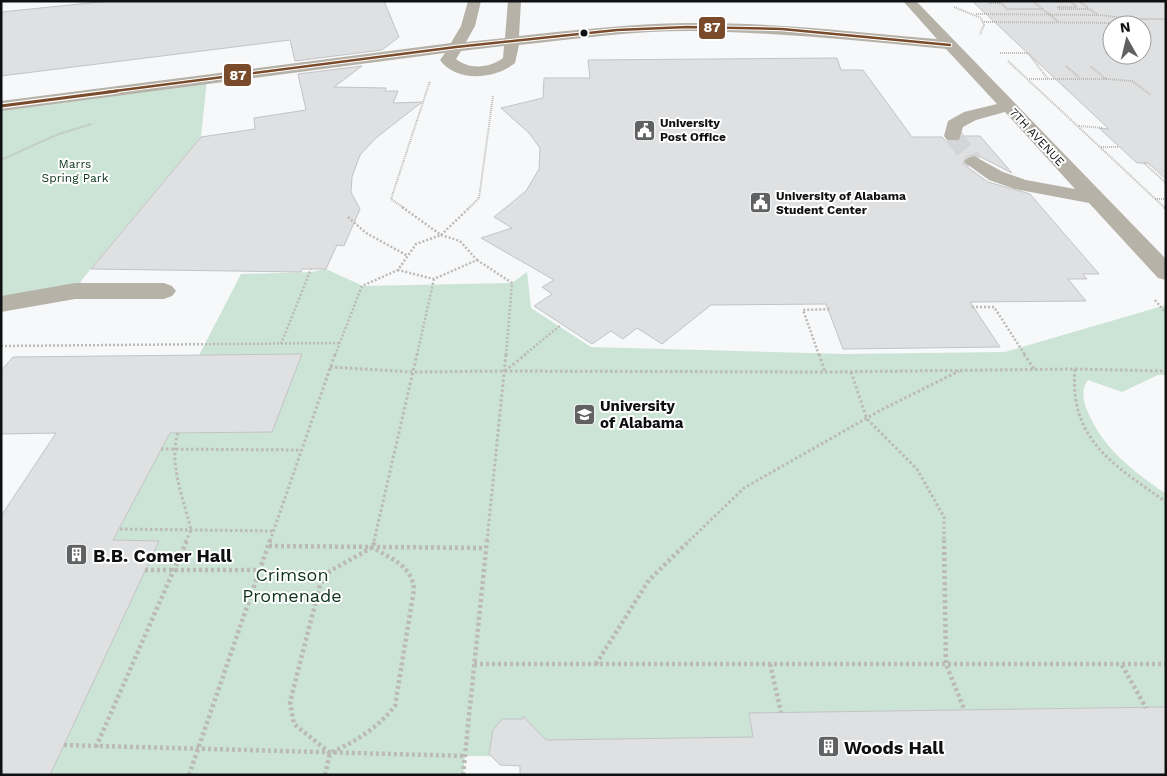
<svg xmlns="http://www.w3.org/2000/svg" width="1167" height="776" font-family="'Work Sans',sans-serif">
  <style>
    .green { fill: #cbe4d5 }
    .building { fill: #dfe0e1; stroke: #c3c3c5; fill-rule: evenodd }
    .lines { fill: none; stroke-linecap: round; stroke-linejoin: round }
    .minor-tunnel { stroke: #d3d5d7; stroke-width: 18; stroke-dasharray: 18 9; stroke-linecap: butt }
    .path-far3 { stroke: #bcbab4; stroke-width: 2; stroke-dasharray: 1 1; stroke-linecap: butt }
    .path-far2 { stroke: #bcbab4; stroke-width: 2.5; stroke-dasharray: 2 2; stroke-linecap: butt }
    .path-far1 { stroke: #bcbab4; stroke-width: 3; stroke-dasharray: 2.5 2.5; stroke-linecap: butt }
    .path { stroke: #bcbab4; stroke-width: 4.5; stroke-dasharray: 3 3; stroke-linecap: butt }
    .minor { fill: #b7b2a8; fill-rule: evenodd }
    .bus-1-far1-casing { stroke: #fff; stroke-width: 4.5 }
    .bus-1-casing { stroke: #fff; stroke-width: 5.5 }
    .bus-1-far1 { stroke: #7a4b2a; stroke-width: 2.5 }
    .bus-1 { stroke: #7a4b2a; stroke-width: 3 }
    .bus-dot { fill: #0f1012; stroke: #fff; stroke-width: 2 }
    .labels { text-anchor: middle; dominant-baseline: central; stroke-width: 4; stroke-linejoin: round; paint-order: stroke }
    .far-poi-label { font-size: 12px; font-weight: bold; fill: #0f1012; stroke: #fff; text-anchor: start }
    .far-street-label { font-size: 12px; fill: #0f1012; stroke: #fff }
    .far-park-label { font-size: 12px; fill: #0d331f; stroke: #fff }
    .poi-label { font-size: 15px; font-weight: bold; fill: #0f1012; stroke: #fff; text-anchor: start }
    .near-poi-label { font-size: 18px; font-weight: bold; fill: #0f1012; stroke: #fff; text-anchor: start }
    .near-park-label { font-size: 18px; fill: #0d331f; stroke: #fff }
    .line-badge { stroke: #fff; stroke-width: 2 }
    .badge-label { font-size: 14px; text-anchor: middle; font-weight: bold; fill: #fff }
  </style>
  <rect width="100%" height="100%" fill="#f6f8fa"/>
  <path class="green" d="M207,79L201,137L84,277L75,291L1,304V106Z
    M326,269L363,286L512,283L527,272L531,308L591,347L844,354L1005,352L1166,305V375H1158L1122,392L1088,380C1081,389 1083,401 1087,410C1102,448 1133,471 1166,494V761L465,756L463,775H1L163,425L241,274L312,272Z"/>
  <path class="building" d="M109,1H384L399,37L382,50L295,61L290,40L1,76V12Z
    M972,1H1166V179L1148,163H1137L1099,128L1109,129ZM1112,25H1142V55H1112Z
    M837,58L841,70H863L912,137H942L947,142H959L962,136H980L1012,173L975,154L966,157L963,164L988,182L1030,194L1099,274H1083L1087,279H1068L1086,301L970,302L1000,347L843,349L826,304L711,305L662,344L637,328L623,339L611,331L592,344L534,306L552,294L542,287L554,280L481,238L512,228L494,217L526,191L539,169L540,148L529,133L501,108L543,98L544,78H590L588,60Z
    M362,66L334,87L386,88L385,91H398L393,103L422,102L376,138L360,155L352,177L351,192L360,209L344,246L337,245L326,269H302L301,272L91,269L201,137L255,129L254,118L306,110L298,74Z
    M302,354L272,432L170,433L113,540L159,541L50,775H1V516L56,433L1,434V371L13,357Z
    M1166,707V775H520V766L500,765L489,754L493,730L502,719H523V716L546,740L753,737L749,713Z"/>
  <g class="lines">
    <path class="minor-tunnel" d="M953,136L974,162"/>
    <path class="path-far3" d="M1070,1L1077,7H1057L1060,9H1089L1097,14
      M1079,1L1088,8
      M989,3H1001L1007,9H1043
      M1035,3L1060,23
      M954,7L981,18L984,25L980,34
      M976,14L1099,15L1124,18
      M984,22L1113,23L1130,19H1166
      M1000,53H1028L1048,79
      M1008,61L1165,208
      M1066,66L1080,78
      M1029,79H1106L1090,66
      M1106,79L1132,81L1151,95
      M1079,126L1103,128
      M1101,147H1119
      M1,160L56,135L91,124
      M1144,163L1166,183
      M1155,199H1166
      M404,208L391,199L430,81
      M469,208L479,198L493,96"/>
    <path class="path-far2" d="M402,207L441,235L470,207
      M1164,207L1166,209
      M348,217L366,233L408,256
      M441,235L460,241L477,260L434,279L398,270L416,244Z
      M477,260L512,283L506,355
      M1155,300L1166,313
      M972,307H994L1025,355
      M281,344L311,269
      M1,346L340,343
      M335,355L362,286L398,270
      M417,355L434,279
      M524,355L561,325
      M819,355L803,310L831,309"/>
    <path class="path-far1" d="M819,354L825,372
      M1024,354L1034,369
      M330,367L413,372L505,371L526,354
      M1075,369C1069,440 1114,465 1166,502
      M505,371L825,372L1075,369L1166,371
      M851,372L867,419L917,469L944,517V541
      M178,433C168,463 184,500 191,530L186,541
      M161,449L301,450
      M120,529L274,531
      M270,541L335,354
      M374,541L417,354
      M487,541L506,354
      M689,541L744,488L881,410L959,371"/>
    <path class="path" d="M944,540L946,664L964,709
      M269,546L485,548
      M145,570H259
      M474,664H1166
      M596,664L649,580L690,540
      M770,664L781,712
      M1122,665L1146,708
      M64,745L465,756
      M96,747L187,540
      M332,752C357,741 378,727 395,706L414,589C411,564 391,560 373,547
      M330,753L294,724L290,702L320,585L330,571L373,547L375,540
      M189,775L270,540
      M325,775L330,753
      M463,775L487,540"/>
    <path class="minor" d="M468,1H481L475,26L466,42L505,38L508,1H521L519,36C575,30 630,24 686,23C770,22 854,32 937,39L903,1H916L1166,259V280L1158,278L1089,203L1015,189L989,180L964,162L967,158L974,156L1003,172L1026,180L1075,189L1005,112L976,120L963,127L959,140H947L944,136L948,121L964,112L997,104L946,49C860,41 775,32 689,31C632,31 575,39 519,45L515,63C496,79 456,83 440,60L445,53L1,111V101L451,43L461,26ZM504,46L503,58C490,68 469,70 456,59L461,51Z
      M75,283H164L172,286L176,291L172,296L164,299H75L1,312V296Z"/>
    <defs>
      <path id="bus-1-far1" d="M107,92L456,47L617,30L687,27L782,29L950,45"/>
      <path id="bus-1" d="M1,106L117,91"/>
    </defs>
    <use href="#bus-1-far1" class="bus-1-far1-casing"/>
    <use href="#bus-1" class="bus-1-casing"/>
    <use href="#bus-1-far1" class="bus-1-far1"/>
    <use href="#bus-1" class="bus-1"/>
  </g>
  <defs>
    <symbol id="civic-square" viewBox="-11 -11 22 22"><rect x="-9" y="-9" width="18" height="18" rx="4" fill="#606163" stroke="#fff"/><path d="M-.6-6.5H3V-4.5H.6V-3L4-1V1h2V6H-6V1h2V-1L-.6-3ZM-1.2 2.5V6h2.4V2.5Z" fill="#fff"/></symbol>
    <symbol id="university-square" viewBox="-11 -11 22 22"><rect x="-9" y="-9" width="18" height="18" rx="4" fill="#606163" stroke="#fff"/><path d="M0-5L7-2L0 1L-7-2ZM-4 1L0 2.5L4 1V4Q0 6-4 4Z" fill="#fff"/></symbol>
    <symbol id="building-square" viewBox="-11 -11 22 22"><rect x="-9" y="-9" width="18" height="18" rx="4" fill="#606163" stroke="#fff"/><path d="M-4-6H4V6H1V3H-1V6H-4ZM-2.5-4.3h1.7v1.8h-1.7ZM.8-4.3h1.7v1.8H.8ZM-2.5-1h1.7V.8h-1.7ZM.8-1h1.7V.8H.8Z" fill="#fff"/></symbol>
  </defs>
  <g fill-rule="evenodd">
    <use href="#civic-square" x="632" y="118" width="25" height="25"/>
    <use href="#civic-square" x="748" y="190" width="25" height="25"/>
    <use href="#university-square" x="572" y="402" width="25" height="25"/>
    <use href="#building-square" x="64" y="542" width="25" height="25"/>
    <use href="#building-square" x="816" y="734" width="25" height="25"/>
  </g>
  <circle class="bus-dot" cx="584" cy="33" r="4.5"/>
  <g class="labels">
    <g class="far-poi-label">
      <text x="660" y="123">University<tspan x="660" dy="14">Post Office</tspan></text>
      <text x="776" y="196">University of Alabama<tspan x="776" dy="14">Student Center</tspan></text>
    </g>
    <g class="far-street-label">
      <text transform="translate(1037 137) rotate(47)">7TH AVENUE</text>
    </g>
    <g class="far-park-label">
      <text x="75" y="164">Marrs<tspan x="75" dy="14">Spring Park</tspan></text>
    </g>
    <g class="poi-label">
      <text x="600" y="406">University<tspan x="600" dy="17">of Alabama</tspan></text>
    </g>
    <g class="near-poi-label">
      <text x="93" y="555">B.B. Comer Hall</text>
      <text x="844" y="747">Woods Hall</text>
    </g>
    <g class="near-park-label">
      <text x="292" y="574">Crimson<tspan x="292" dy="21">Promenade</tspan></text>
    </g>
  </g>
  <g class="line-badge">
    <rect x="698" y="16" width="28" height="24" rx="5" fill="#7a4b2a"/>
    <rect x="223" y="63" width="29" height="24" rx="5" fill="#7a4b2a"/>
  </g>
  <g class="badge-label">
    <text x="712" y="32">87</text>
    <text x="238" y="80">87</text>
  </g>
  <rect width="1167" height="776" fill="none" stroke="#0f1012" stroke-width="5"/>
  <g transform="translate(1127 40) rotate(352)"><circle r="24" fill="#ffffff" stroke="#9f9fa0"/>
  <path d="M0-4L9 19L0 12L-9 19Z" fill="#606163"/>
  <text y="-8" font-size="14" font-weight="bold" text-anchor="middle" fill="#0f1012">N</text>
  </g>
</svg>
